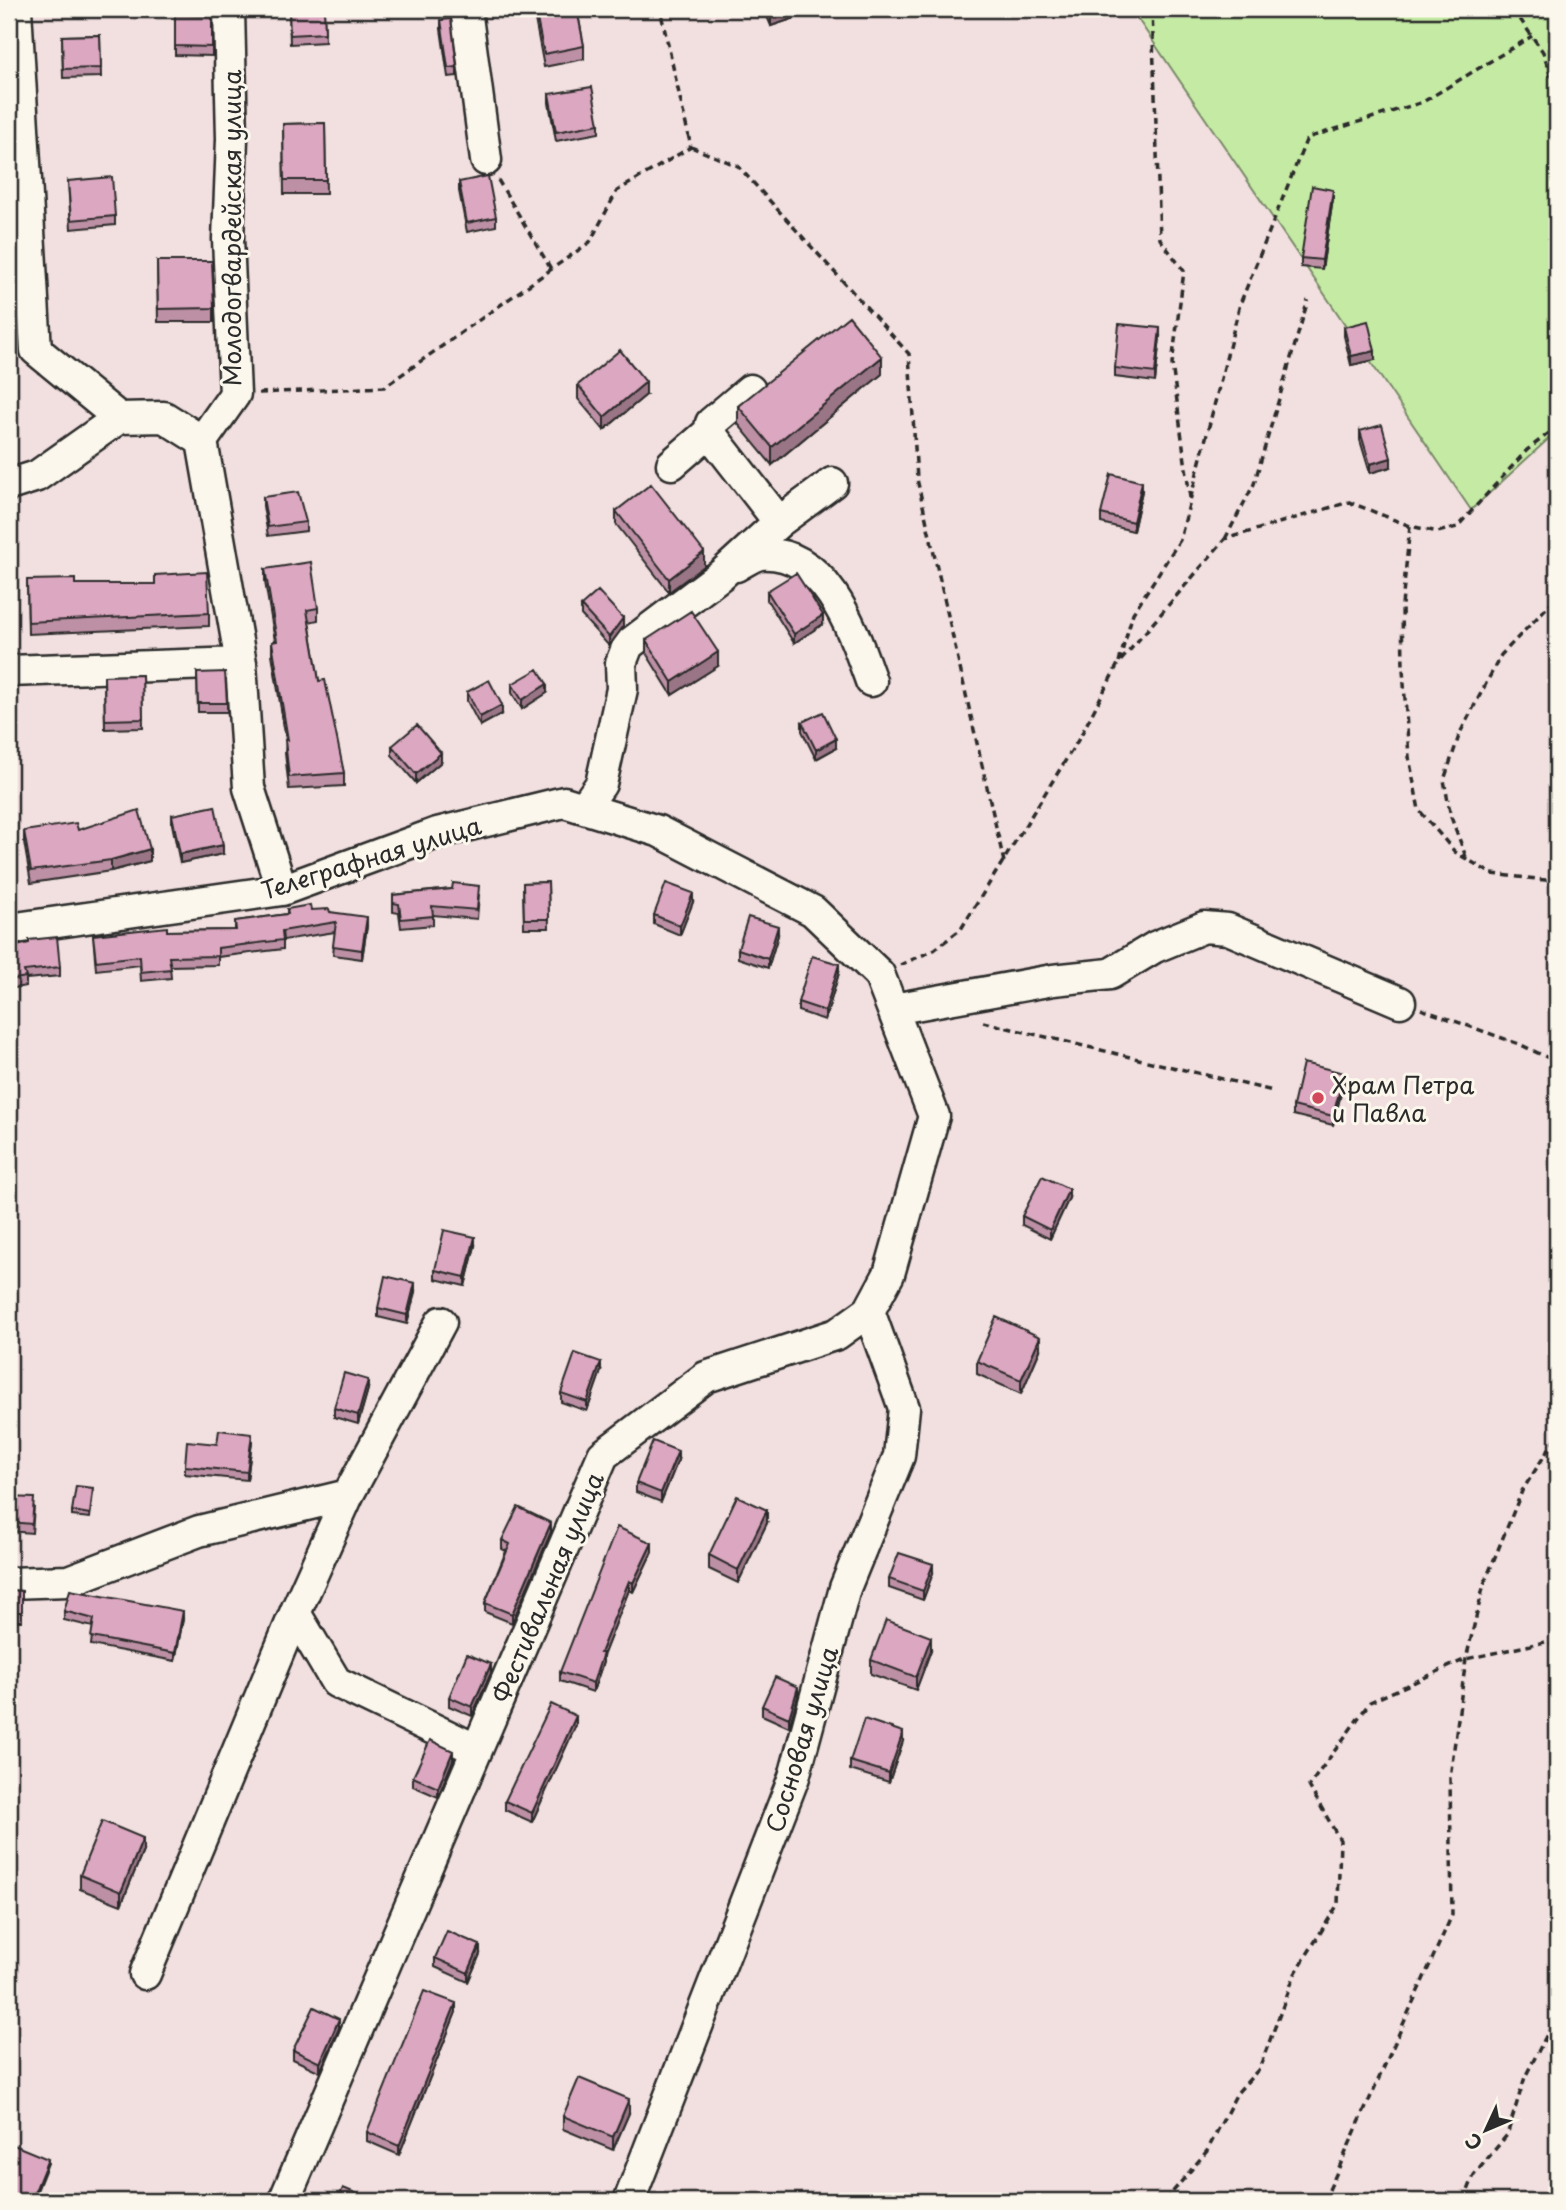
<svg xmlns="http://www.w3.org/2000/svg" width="1566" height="2210" font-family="'Playpen Sans',sans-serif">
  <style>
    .green { fill: #c5eaa4; stroke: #788a68; stroke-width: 2 }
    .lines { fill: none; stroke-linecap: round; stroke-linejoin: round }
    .minor-casing { stroke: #2b2b2b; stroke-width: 35 }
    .path { stroke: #2b2b2b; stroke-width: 3.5; stroke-dasharray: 7 5; stroke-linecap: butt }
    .minor { stroke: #fbf7ec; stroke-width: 30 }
    .wall { fill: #bd90a5; stroke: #2b2b2b; stroke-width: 2 }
    .shaded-wall { fill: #9a7586; stroke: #2b2b2b; stroke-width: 2 }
    .building { fill: #dca7c0; stroke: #2b2b2b; stroke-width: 2 }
    .poi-dot { fill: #d1495b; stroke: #fbf7ec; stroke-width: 2.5 }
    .labels { text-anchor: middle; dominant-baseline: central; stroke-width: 6; stroke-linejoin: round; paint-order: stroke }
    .street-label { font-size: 24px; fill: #2b2b2b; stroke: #fbf7ec }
    .poi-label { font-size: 24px; fill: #2b2b2b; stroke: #fbf7ec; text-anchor: start }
  </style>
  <rect width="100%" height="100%" fill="#f2dfdf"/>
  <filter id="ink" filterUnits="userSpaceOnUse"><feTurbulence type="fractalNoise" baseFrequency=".0143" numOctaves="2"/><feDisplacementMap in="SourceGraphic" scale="14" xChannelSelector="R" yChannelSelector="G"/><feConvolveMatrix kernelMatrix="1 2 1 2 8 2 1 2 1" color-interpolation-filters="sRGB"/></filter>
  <g filter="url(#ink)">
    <path class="green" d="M1131,9H1557V431L1471,510Z"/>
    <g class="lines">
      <defs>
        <path id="minor" d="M16,9L36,350L119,418L164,417L202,441
          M229,9L232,139L228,239L235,394L202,441L241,663L249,788L282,890
          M466,9L486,160
          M709,432L711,423L750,390
          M9,485L37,476L119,418
          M779,522L832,483
          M736,566C744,562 753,555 761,554C827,550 853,631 871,681
          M9,671L241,663
          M584,808L601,784L622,689L621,663L628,645L722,574L779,522L709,432L672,464
          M9,929L282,890L437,833L564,802L658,831L813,911L879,974L934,1116L889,1274L869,1311L837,1334L706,1377L603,1455L284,2201
          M893,1009L1053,980L1110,974L1155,947L1204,927L1228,929L1400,1002
          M441,1322L348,1495L295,1613L336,1682L477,1750
          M9,1583L68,1581L199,1531L348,1495
          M145,1974L295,1613
          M629,2201L794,1777L845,1588L899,1456L904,1408L869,1311"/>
      </defs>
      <use href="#minor" class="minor-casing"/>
      <path class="path" d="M1152,9L1160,239L1184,271L1172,364L1190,498
        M1513,9L1543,52L1557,96
        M691,147L738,166L909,354L917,479L1004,862
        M498,180L551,269
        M259,393L384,387L590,242L617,191L691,147L660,9
        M1410,526L1402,605L1403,669L1409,757L1419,810L1455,852L1492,874L1545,880L1557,878
        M1225,539L1254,484L1308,300
        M1119,662L1133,613L1180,540L1240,304L1307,138L1423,102L1532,36
        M1466,857L1451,817L1444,780L1460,733L1501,655L1557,597
        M900,965L934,950L961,929L1080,737L1118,664L1225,539L1349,502L1410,526L1438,532L1457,527L1527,450L1557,427
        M1421,1009L1519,1044L1557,1062
        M983,1022L1273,1091
        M1165,2201L1207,2151L1237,2093L1259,2069L1295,1974L1338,1904L1340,1840L1309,1786L1370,1702L1466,1659L1545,1642L1557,1647
        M1324,2201L1452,1915L1450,1778L1466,1659L1484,1584L1522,1491L1557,1436
        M1464,2201L1474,2175L1507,2135L1525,2077L1557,2015"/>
      <use href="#minor" class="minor"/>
    </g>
    <path class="wall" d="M289,9H324L325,42L290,44Z
      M534,9H577L584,46V59L544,67L534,14Z
      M764,9H795V18L771,26Z
      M175,15L212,16V56L175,55Z
      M441,20L457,67V76L448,77L441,29Z
      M100,35L101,77L63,78L62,36Z
      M549,94L599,124V133L556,141L549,103Z
      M325,123L326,194H284L283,124Z
      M68,181L115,216V225L71,229Z
      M459,182L496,217V226L467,232L459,191Z
      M1333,199L1322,269L1301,267V258Z
      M157,261L214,308V322H158Z
      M9,263L17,309V318L9,319Z
      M1344,327L1375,360L1351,365L1344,336Z
      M1160,337L1155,382L1115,377V368Z
      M882,374L772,465L738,424V406Z
      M578,385L646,395L604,430L578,399Z
      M1360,431L1391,467L1370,473L1360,440Z
      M1142,491L1133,531L1101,523V514Z
      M263,497L306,522V531L268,536L263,506Z
      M616,511L704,566L669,592L616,524Z
      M265,569L318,608V620L309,622L319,681L344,773V786L289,789L285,753L286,740L272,654V642L275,641L265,582Z
      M27,580L75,584L209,613V626L28,634Z
      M767,591L823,624L794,643L767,600Z
      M581,606L623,627L609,646L581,615Z
      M646,640L718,666L672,695L646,653Z
      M197,673L227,703V712H198Z
      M142,675L143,728L105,729L104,676Z
      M512,684L547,693L522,709L512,693Z
      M467,692L502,714L480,726L467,701Z
      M802,722L836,748L816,759L802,731Z
      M392,746L441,762L416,783L392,755Z
      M172,815L223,854L180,863L172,824Z
      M9,820L14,849V858L9,859Z
      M24,831L150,861L111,871L31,883L24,842Z
      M548,882L549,928H524L523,883Z
      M452,889L479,895L477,919L433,915V925L401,928L399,913L393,912V895Z
      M693,902L680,935L654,924V915Z
      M287,909L311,910L330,912L367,926L362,959L333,955L335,932L283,940V949L218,957V965L170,966L171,978L141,981L140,965L96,970L93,935L167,931L235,930V921L287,914Z
      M778,935L768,968L738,958V949Z
      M9,948L60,967V976L26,979V986L9,989Z
      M839,973L825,1020L798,1011V1002Z
      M1344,1082L1333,1125L1293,1115V1106Z
      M1069,1198L1050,1239L1022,1225V1216Z
      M475,1246L465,1286L435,1279V1270Z
      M415,1292L407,1324L378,1317V1308Z
      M1040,1350L1021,1394L977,1374V1361Z
      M601,1371L587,1411L561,1402V1393Z
      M368,1389L358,1424L334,1417V1408Z
      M252,1442L247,1480L185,1474V1466L217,1444Z
      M678,1460L661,1502L636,1492V1483Z
      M93,1493L90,1518L72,1516V1511Z
      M9,1497L34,1507L32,1533L9,1531Z
      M767,1523L738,1583L709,1569V1555Z
      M551,1532L512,1623L485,1612V1603L506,1551L502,1549V1540Z
      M652,1552L633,1592L629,1590L603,1656V1662L593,1692L560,1681V1672Z
      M933,1573L923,1600L889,1588V1579Z
      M9,1590L22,1591V1621H9Z
      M64,1611L183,1619L175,1661L91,1645L93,1627L64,1620Z
      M931,1650L916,1690L871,1674V1660Z
      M491,1673L472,1716L449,1706V1697Z
      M798,1696L789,1727L762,1715V1706Z
      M576,1725L532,1822L505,1810V1801Z
      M903,1741L889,1782L850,1770V1761Z
      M453,1760L438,1797L413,1786V1777Z
      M143,1851L121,1905L80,1889V1875Z
      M480,1954L468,1982L435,1967V1958Z
      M456,2012L399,2155L367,2141V2132Z
      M339,2028L320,2072L293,2059V2050Z
      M629,2113L613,2150L563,2129V2116Z"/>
    <path class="shaded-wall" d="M795,9V18L771,26V17Z
      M1333,190V199L1322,269V260Z
      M1160,328V337L1155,382V373Z
      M1375,351V360L1351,365V356Z
      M882,357V374L772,465V447Z
      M646,382V395L604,430V417Z
      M1391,458V467L1370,473V464Z
      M1142,482V491L1133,531V522Z
      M704,552V566L669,592V579Z
      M823,615V624L794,643V634Z
      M623,618V627L609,646V637Z
      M718,652V666L672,695V682Z
      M547,684V693L522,709V700Z
      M502,705V714L480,726V717Z
      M836,739V748L816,759V750Z
      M441,753V762L416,783V774Z
      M223,845V854L180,863V854Z
      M150,849V861L111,871V860Z
      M693,893V902L680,935V926Z
      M367,917V926L362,959V950Z
      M778,926V935L768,968V959Z
      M839,964V973L825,1020V1011Z
      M1344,1073V1082L1333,1125V1116Z
      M1069,1189V1198L1050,1239V1230Z
      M475,1237V1246L465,1286V1277Z
      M415,1283V1292L407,1324V1315Z
      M1040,1337V1350L1021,1394V1380Z
      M601,1362V1371L587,1411V1402Z
      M368,1380V1389L358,1424V1415Z
      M252,1434V1442L247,1480V1472Z
      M678,1451V1460L661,1502V1493Z
      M767,1510V1523L738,1583V1570Z
      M551,1523V1532L512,1623V1614Z
      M652,1543V1552L633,1592V1583Z
      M933,1564V1573L923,1600V1591Z
      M629,1581V1590L603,1656V1662L593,1692V1683L600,1653Z
      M183,1611V1619L175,1661V1653Z
      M931,1637V1650L916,1690V1677Z
      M491,1664V1673L472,1716V1707Z
      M798,1687V1696L789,1727V1718Z
      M576,1716V1725L532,1822V1813Z
      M903,1732V1741L889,1782V1773Z
      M453,1751V1760L438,1797V1788Z
      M143,1838V1851L121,1905V1892Z
      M480,1945V1954L468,1982V1973Z
      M456,2003V2012L399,2155V2146Z
      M339,2019V2028L320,2072V2063Z
      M629,2099V2113L613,2150V2137Z
      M48,2159V2163L33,2201H31Z"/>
    <path class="building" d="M289,9H324L325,33L290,35Z
      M535,9H577L584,46L544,54Z
      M767,9H795L771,17Z
      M175,15L212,16V47L175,46Z
      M451,19L457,67L448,68L441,20Z
      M100,35L101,68L63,69L62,36Z
      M592,87L599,124L556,132L549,94Z
      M325,123L326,180H284L283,124Z
      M488,176L496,217L467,223L459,182Z
      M112,177L115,216L71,220L68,181Z
      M1312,186L1333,190L1322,260L1301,258Z
      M157,261H212L214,308L158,309Z
      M9,263H14L17,309L9,310Z
      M849,316L882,357L772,447L738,406Z
      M1368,321L1375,351L1351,356L1344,327Z
      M1119,324L1160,328L1155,373L1115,368Z
      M620,350L646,382L604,417L578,385Z
      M1382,425L1391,458L1370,464L1360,431Z
      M1111,474L1142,482L1133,522L1101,514Z
      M651,484L704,552L669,579L616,511Z
      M298,492L306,522L268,527L263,497Z
      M311,562L318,608L307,610L319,681L325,680L344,773L289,777L285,740H288L272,642L277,641L265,569Z
      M207,572L209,613L28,622L27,580L75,579V584H155V575Z
      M796,573L823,615L794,634L767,591Z
      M598,591L623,618L609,637L581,606Z
      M691,611L718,652L672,682L646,640Z
      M538,669L547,684L522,700L512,684Z
      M225,672L227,703H198L197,673Z
      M142,675L143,719L105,720L104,676Z
      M489,680L502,705L480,717L467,692Z
      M823,712L836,739L816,750L802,722Z
      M417,725L441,753L416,774L392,746Z
      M215,806L223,845L180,854L172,815Z
      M139,810L150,849L111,860L31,871L24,831L76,823L78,830Z
      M9,820L14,849L9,850Z
      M548,882L549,919H524L523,883Z
      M453,883L479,886L477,910L432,906L433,916L401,919L399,904L393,903V895L452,889Z
      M666,883L693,893L680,926L654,915Z
      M310,905L311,910L329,909L330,912L367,917L362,950L333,946L336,922L282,931L283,940L218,948V956L169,957L171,969L141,972L140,956L96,961L93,935L167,927V931L236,930L235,921L288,914L287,909Z
      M748,917L778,926L768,959L738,949Z
      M57,937L60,967L24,971L26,977L9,980V948L29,943V940Z
      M812,956L839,964L825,1011L798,1002Z
      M1303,1063L1344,1073L1333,1116L1293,1106Z
      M1042,1176L1069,1189L1050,1230L1022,1216Z
      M444,1230L475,1237L465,1277L435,1270Z
      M385,1276L415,1283L407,1315L378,1308Z
      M996,1317L1040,1337L1021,1380L977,1361Z
      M575,1353L601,1362L587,1402L561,1393Z
      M344,1373L368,1380L358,1415L334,1408Z
      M219,1430L252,1434L247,1472L185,1466L187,1441L217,1444Z
      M653,1441L678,1451L661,1493L636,1483Z
      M76,1486L93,1488L90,1514L72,1511Z
      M737,1496L767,1510L738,1570L709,1555Z
      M9,1497L34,1498L32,1524L9,1522Z
      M518,1507L551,1523L512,1614L485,1603L510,1544L502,1540Z
      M617,1527L652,1543L633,1583L629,1581L600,1653H603L593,1683L560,1672Z
      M899,1553L933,1564L923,1591L889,1579Z
      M9,1590L22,1591V1612H9Z
      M70,1590L183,1611L175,1653L91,1637L94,1619L64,1611Z
      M886,1620L931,1637L916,1677L871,1660Z
      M467,1654L491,1664L472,1707L449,1697Z
      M775,1677L798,1687L789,1718L762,1706Z
      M551,1704L576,1716L532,1813L505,1801Z
      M864,1719L903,1732L889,1773L850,1761Z
      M430,1740L453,1751L438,1788L413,1777Z
      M102,1821L143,1838L121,1892L80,1875Z
      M447,1931L480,1945L468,1973L435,1958Z
      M424,1991L456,2003L399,2146L367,2132Z
      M314,2007L339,2019L320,2063L293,2050Z
      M579,2078L629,2099L613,2137L563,2116Z
      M9,2143L48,2159L31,2201H9V2190L12,2180L9,2166Z
      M343,2188L375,2201H337Z"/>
  </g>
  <circle class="poi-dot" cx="1318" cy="1098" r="7"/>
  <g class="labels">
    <g class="street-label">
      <text transform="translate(231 228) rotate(-90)">Молодогвардейская улица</text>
      <text transform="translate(371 857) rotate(-17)">Телеграфная улица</text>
      <text transform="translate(547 1587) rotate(-67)">Фестивальная улица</text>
      <text transform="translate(801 1739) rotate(-73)">Сосновая улица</text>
    </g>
    <g class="poi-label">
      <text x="1332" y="1084">Храм Петра<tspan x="1332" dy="28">и Павла</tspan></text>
    </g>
  </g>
  <rect width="1566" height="2210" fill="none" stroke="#fbf7ec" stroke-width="35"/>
  <rect x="18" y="18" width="1531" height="2175" fill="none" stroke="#2b2b2b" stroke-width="2.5" filter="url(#ink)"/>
  <g transform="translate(1486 2130) rotate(226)" stroke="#fbf7ec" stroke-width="5" paint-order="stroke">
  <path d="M0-5L12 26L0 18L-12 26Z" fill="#2b2b2b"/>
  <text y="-10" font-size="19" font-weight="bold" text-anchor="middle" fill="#2b2b2b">С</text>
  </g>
</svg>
